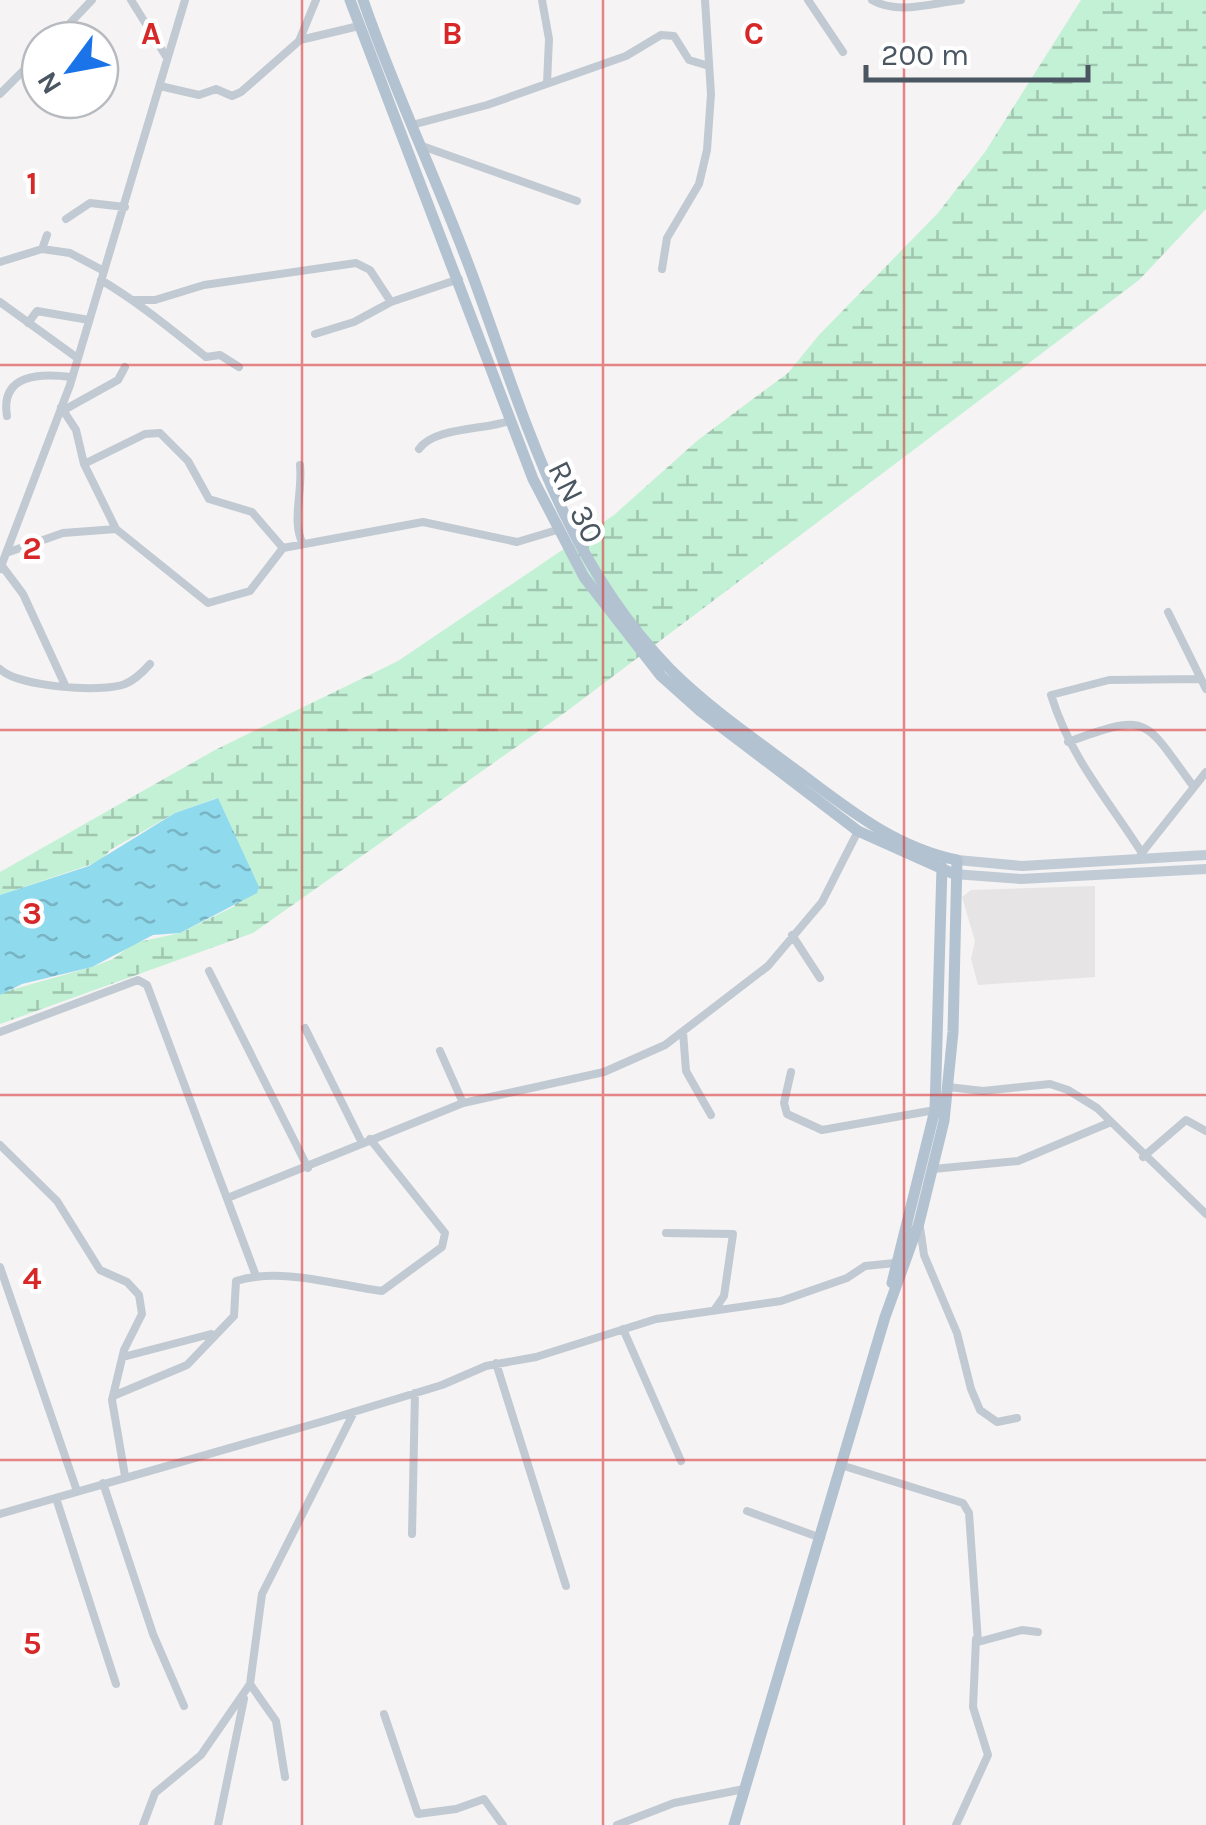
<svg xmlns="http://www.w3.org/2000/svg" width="1206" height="1825" font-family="Karla,sans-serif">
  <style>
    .education { fill: #e6e4e5 }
    .wetland { fill: url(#wetland-marsh) }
    .water { fill: url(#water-ripples) }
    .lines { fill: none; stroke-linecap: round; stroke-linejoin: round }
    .street { stroke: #c1cad2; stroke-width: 8 }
    .secondary { stroke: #c1cbd6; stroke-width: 10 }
    .primary { stroke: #b3c2d1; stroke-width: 11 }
    .grid { fill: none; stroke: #d62828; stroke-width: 2.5; stroke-opacity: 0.55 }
    .labels { text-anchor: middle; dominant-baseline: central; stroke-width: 9; stroke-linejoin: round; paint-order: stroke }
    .street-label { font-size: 32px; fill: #4a5661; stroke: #fff }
    .grid-label { font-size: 32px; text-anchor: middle; font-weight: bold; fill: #d62828; stroke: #fff; stroke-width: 9; stroke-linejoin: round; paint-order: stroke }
  </style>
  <defs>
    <pattern id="wetland-marsh" width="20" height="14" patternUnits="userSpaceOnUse" patternTransform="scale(2.5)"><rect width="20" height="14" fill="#c3f1d5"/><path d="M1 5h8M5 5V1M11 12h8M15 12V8" fill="none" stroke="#a0c6b0"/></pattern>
    <pattern id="water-ripples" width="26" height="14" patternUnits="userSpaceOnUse" patternTransform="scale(2.5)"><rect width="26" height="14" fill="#90daee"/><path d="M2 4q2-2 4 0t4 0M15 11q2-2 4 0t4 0" fill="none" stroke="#78b4c4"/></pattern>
  </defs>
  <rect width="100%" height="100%" fill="#f5f3f3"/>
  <path class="education" d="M1095,886V977L978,985L971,959L975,941L962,897L971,890Z"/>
  <path class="wetland" d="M1081,0H1206V209L1139,280L567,711L253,933L0,1024V995L7,991L92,967L113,959L134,943L180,933L235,906L217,798L175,813L110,850L101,861L0,895V872L215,750L398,661L614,515L698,440L788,373L819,335L938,213L985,152Z"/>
  <path class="water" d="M218,798L259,887L257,893L180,933L153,935L92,967L22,984L0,995V895L89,866L175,813Z"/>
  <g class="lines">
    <path class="street" d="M131,0L167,58
      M542,0L549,39L547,83
      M808,0L843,52
      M872,0C898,15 932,3 961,0
      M54,40L92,0
      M300,40L359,26
      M160,86L199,95L216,89L232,96L241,92L299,41L316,0
      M0,94L40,54
      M412,125L487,105L626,56L661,35L674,36L689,60L709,66
      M422,146L577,201
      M66,219L90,203L125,207
      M42,249L47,235
      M0,262L42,249L70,253L104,271
      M662,269L667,238L699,184L707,150L711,94L705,0
      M101,280C138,302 172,330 206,357L220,355L239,367
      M133,300H155L204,285L356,263L370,270L391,302L459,279
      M0,302L76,357
      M28,323L37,311L89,320
      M315,334L354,322L391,302
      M61,407L76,430L84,464L116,529L208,603L250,591L283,548L423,522L517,542L557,530
      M64,410L118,380L125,367
      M7,416C0,374 40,373 71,377
      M419,449C434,427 484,430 509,421
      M84,464L145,434L160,433L188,461L209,499L252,512L283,548
      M300,465C303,491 291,522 303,544
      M9,552L63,533L116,529
      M2,566L23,594L65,685
      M0,569L70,385L185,0
      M1168,612L1206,689
      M0,669C18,687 102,693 125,684C135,680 143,672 150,664
      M1068,742C1150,712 1143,718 1193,786
      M1142,853C1107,798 1071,759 1051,695L1109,680L1200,679
      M1141,854L1206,772
      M792,935L820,978
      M209,971L308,1168
      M305,1028L362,1143
      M0,1032L138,980L147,985L256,1276
      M683,1032L686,1071L711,1115
      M440,1051L463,1103
      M791,1072L784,1103L787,1114L822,1130L935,1110
      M948,1087L983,1091L1050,1084L1068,1090L1097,1108L1206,1214
      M0,1145L57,1201L100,1270L127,1282L139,1295L142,1314L124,1350L112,1400L125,1476
      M1143,1157L1186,1120L1206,1131
      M933,1169L1018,1161L1111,1122
      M230,1197L463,1103L604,1072L665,1045L768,966L822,902L858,831
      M920,1227L924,1255L957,1333L971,1389L980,1410L997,1422L1017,1418
      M666,1233L733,1234L724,1296L715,1309
      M0,1267L77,1491
      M623,1329L681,1461
      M123,1357L211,1334
      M496,1363L566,1586
      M113,1396L187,1365L234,1316L236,1281C282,1267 336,1285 382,1291L442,1247L445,1233L370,1139
      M844,1466L963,1503L969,1513L978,1642L1022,1630L1038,1632
      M103,1483L153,1634L184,1706
      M56,1498L116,1684
      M747,1511L821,1538
      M0,1514L324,1421L442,1385L486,1366L536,1357L656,1319L781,1301L847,1278L865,1266L895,1263
      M412,1534L415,1393
      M250,1684L276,1721L285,1777
      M384,1714L418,1814L456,1809L484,1799L503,1825
      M143,1825L155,1793L201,1755L250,1684L262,1594L354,1412
      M218,1825L244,1699
      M617,1825L674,1803L744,1789
      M956,1825L988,1755L973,1707L976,1639"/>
    <path class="secondary" d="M957,860L1022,866L1206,855
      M954,874L1021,879L1206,869"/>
    <path class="primary" d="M350,0L533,479L584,577L661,676L699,710L858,831L954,874
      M363,0C395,93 438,182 472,274C524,415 562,558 670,669C709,708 756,740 800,773C848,809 896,848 957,860L953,1032L944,1121L919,1223L885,1317L734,1825
      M892,1283L935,1110L942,867"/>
  </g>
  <path class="grid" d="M302,0V1825M603,0V1825M904,0V1825M0,365H1206M0,730H1206M0,1095H1206M0,1460H1206"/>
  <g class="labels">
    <g class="street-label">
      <text transform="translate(576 502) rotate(64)">RN 30</text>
    </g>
  </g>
  <g class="grid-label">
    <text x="151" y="44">A</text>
    <text x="452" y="44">B</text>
    <text x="754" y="44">C</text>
    <text x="32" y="194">1</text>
    <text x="32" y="559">2</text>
    <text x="32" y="924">3</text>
    <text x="32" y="1289">4</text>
    <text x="32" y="1654">5</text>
  </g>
  <g transform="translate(70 70) rotate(238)"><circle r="48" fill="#ffffff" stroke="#b7bbc0" stroke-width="2.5"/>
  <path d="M0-8L18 38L0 25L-18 38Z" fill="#1a73e8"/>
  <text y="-15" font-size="28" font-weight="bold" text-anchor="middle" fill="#4a5661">N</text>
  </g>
  <path d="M866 65v15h222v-15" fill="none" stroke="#4a5661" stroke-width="5"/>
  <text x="881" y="65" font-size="30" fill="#4a5661" stroke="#ffffff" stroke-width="8" paint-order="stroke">200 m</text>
</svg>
